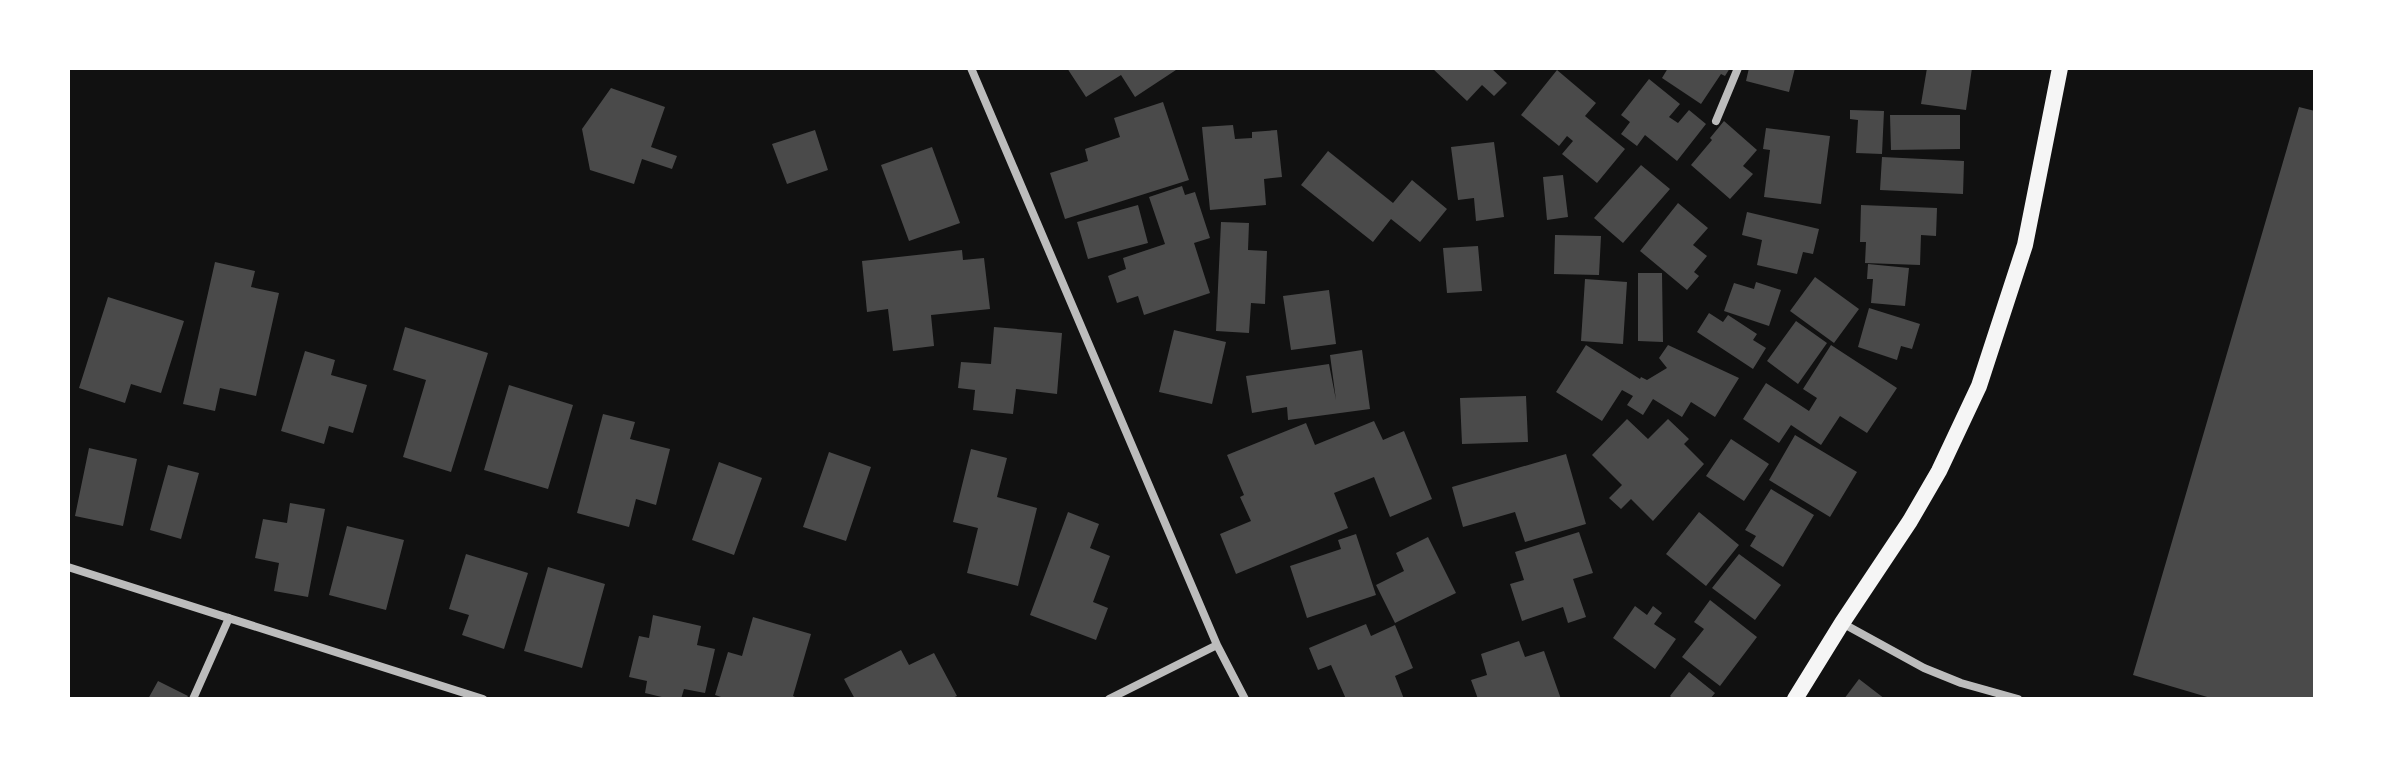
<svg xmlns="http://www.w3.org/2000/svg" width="2383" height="767" font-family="Signika,sans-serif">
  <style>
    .building { fill: #4a4a4a }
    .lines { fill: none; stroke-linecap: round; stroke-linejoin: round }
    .minor { stroke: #bcbcbc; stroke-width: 8 }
    .secondary { stroke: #f5f5f5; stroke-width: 16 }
  </style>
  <rect width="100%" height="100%" fill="#111"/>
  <path class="building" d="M1067,68H1179L1135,97L1121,75L1086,97Z
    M1432,68H1491L1507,83L1494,96L1482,85L1467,101Z
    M1668,68H1730L1725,76L1721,74L1701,104L1662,78Z
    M1749,68H1795L1789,92L1746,81Z
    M1927,68H1972L1966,110L1921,104Z
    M1557,70L1596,103L1585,116L1625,149L1597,183L1562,154L1573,141L1567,136L1559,146L1521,115Z
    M1649,79L1680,104L1669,117L1678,123L1689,110L1706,124L1677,161L1645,135L1637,146L1621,134L1630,122L1621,115Z
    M611,88L665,107L651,147L677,156L672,169L642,159L634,184L590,170L582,129Z
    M1163,102L1189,180L1065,219L1050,173L1088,161L1085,149L1120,137L1114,118Z
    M2299,107L2315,111V699H2214L2133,675Z
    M1850,110L1884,111L1882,154L1856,153L1858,120L1850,119Z
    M1890,115H1960V149L1891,150Z
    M1724,121L1757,150L1743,166L1753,174L1730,199L1691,165L1712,140L1710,138Z
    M1233,125L1235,139L1252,138V132L1277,130L1282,177L1264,179L1266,205L1210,210L1202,127Z
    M1766,128L1830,136L1821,204L1764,197L1770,150L1763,149Z
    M815,130L828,170L787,184L772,144Z
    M1494,142L1504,217L1476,221L1474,198L1458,200L1451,147Z
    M932,147L960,223L909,241L881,165Z
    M1328,151L1393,203L1412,180L1447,209L1420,242L1391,219L1373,242L1301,185Z
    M1882,157L1964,161L1963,194L1880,190Z
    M1641,165L1670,189L1623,243L1594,218Z
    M1563,175L1568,217L1547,220L1543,177Z
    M1182,186L1185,195L1195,192L1210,238L1194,243L1210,293L1144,315L1138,296L1117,303L1108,276L1126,269L1123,258L1165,244L1149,197Z
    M1678,203L1708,228L1693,245L1707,256L1694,272L1699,276L1687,290L1640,251Z
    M1138,205L1148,243L1088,259L1077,222Z
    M1861,205L1937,208L1936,236L1921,235L1920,265L1865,263L1866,242H1860Z
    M1747,212L1819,229L1813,254L1803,252L1797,274L1757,265L1762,240L1742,235Z
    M1221,222L1249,223L1248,250L1267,251L1265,304L1251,303L1249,333L1216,331Z
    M1555,235L1601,236L1599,275L1554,274Z
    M1478,246L1482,291L1447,293L1443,248Z
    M962,250L963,260L984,258L990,309L931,315L934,346L893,351L888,309L867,312L862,261Z
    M215,262L255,271L251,287L279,293L256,396L220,388L215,411L183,404Z
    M1868,264L1909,268L1905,306L1871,303L1873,279H1867Z
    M1638,273H1662L1663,342L1638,341Z
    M1815,277L1859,309L1834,343L1790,311Z
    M1585,279L1627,282L1623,344L1581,341Z
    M1756,282L1781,290L1769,326L1724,311L1734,283L1754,289Z
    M1329,290L1336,344L1291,350L1283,296Z
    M108,297L184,321L161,393L131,384L125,403L79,388Z
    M1869,308L1920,324L1912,349L1901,346L1897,360L1858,347Z
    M1709,313L1723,322L1728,315L1757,334L1753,340L1766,348L1753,369L1697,332Z
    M1796,321L1827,343L1798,384L1767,361Z
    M405,327L488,353L451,472L403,457L426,380L393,370Z
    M994,327L1062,333L1057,394L1016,389L1013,414L973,410L975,390L958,388L961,362L991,364Z
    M1174,330L1226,342L1212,404L1159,392Z
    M1586,345L1640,379L1641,377L1647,380L1667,368L1659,358L1668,345L1739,378L1715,417L1691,402L1682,417L1653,399L1643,415L1627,405L1633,396L1622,390L1602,421L1556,392Z
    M1831,345L1897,388L1867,433L1840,416L1821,445L1791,425L1779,443L1743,419L1766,383L1809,411L1817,398L1803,389Z
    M1362,350L1370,409L1288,420L1287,407L1252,413L1246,376L1329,364L1336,400L1330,355Z
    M305,351L335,360L331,375L367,385L353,433L329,426L324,444L281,431Z
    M509,385L573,405L548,489L484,470Z
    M1526,396L1528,442L1462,444L1460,398Z
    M603,414L635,422L630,439L670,449L656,505L636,499L629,527L577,513Z
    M1627,419L1648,439L1668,419L1689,439L1684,444L1704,464L1653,521L1631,499L1621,509L1609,498L1622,485L1592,455Z
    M1374,421L1383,440L1404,431L1432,499L1390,517L1374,477L1334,493L1348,528L1236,574L1220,534L1251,521L1240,497L1244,495L1227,455L1306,423L1315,445Z
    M1795,435L1857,472L1830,517L1769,480Z
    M1731,439L1769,464L1744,501L1706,476Z
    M89,448L137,459L123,526L75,516Z
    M971,449L1007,458L997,497L1037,508L1018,586L967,573L978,528L953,522Z
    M829,452L871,467L846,541L803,527Z
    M1566,454L1586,524L1525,542L1515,512L1463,527L1452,487Z
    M719,462L762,478L734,555L692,540Z
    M168,465L199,473L181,539L150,530Z
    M1771,489L1814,515L1783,567L1750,546L1756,536L1745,530Z
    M290,503L325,509L308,597L274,591L279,563L255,558L263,519L287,523Z
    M1068,512L1099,524L1090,548L1110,556L1093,602L1108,608L1096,640L1030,615Z
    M1699,512L1739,545L1706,586L1666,554Z
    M347,526L404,540L386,610L329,595Z
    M1579,532L1593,573L1573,579L1586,617L1568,623L1563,607L1522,621L1510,584L1524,580L1515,552Z
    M1356,534L1376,595L1307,618L1290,566L1341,549L1338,540Z
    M1428,537L1456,593L1395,623L1376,585L1404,571L1396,553Z
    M466,554L528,573L504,649L462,635L469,615L449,609Z
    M1739,554L1781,585L1755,620L1712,588Z
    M548,567L605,584L582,668L524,651Z
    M1710,600L1757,637L1720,686L1682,657L1704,629L1694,622Z
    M1635,606L1647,615L1653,606L1662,613L1654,624L1676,639L1655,669L1613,638Z
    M653,615L701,626L697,645L715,649L705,693L684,689L681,699H670L645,693L647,681L629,677L639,636L649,638Z
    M753,617L811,634L793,696L799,699H727L715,695L728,652L742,656Z
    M1366,624L1371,636L1395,625L1413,668L1395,676L1404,699H1346L1331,665L1318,670L1309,648Z
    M1519,641L1525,657L1544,651L1561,699H1478L1471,680L1487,675L1481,654Z
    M901,650L909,665L934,653L957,696L950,699H855L844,679Z
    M1689,672L1715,693L1710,699H1673L1670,696Z
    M1859,679L1885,699H1844Z
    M158,681L188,696L186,699H148Z"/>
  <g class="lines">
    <path class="minor" d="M971,68L1217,645L1245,699
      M1716,121L1738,68
      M68,567L483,699
      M1842,623L1924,668L1961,683L2018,699
      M193,699L229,618
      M1109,699L1217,645"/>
    <path class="secondary" d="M1795,699L1842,623L1910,521L1939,471L1979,386L2025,245L2060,68"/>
  </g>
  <rect width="2383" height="767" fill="none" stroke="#ffffff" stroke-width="140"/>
</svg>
